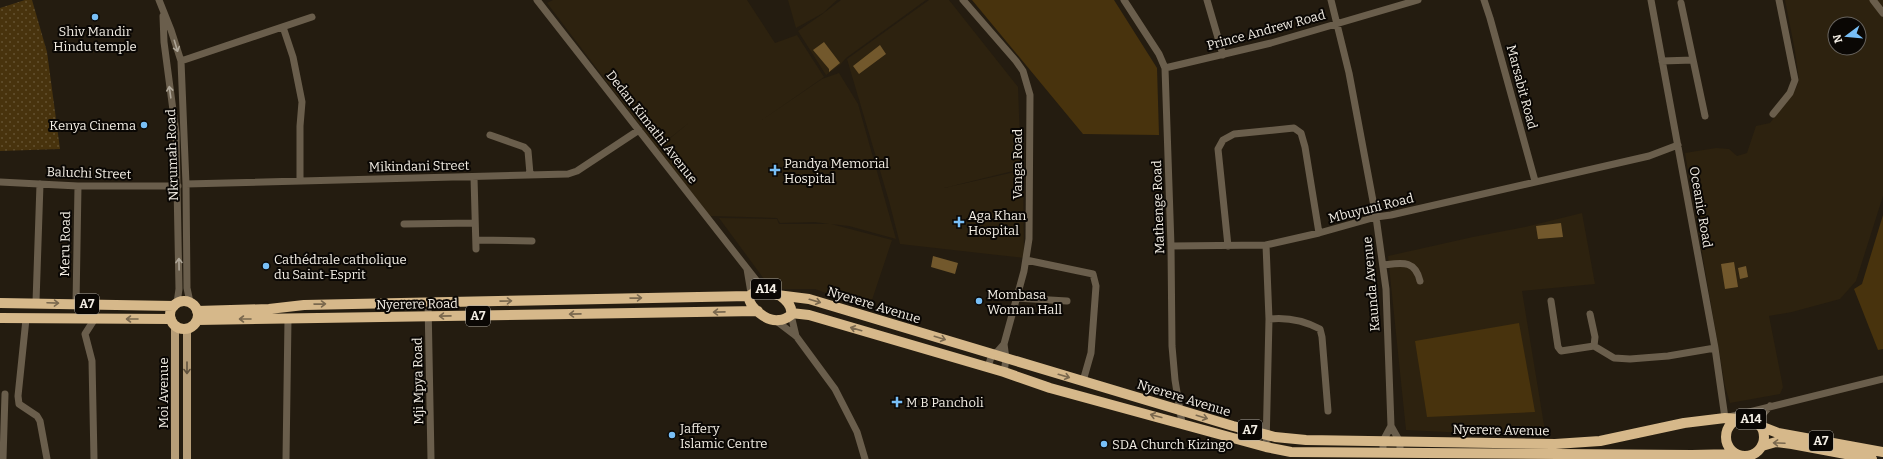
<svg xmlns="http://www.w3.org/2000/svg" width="1883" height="459" font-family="Bitter,serif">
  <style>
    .built { fill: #2d220f; fill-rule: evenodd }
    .grass { fill: url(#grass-dots) }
    .green { fill: #48330d }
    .water { fill: #72582c }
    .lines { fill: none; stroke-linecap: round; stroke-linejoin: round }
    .minor { stroke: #6a5e4c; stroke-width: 7 }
    .major { stroke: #b79e78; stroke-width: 8 }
    .highway { stroke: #d6b88a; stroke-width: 10 }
    .oneway { stroke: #aea698 }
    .oneway2 { stroke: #7a684e }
    .oneway3 { stroke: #60523e }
    .poi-dot { fill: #78bff7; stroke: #0a0704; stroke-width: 1.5 }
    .labels { text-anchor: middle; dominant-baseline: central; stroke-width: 4; stroke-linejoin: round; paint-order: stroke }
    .shield { fill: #0a0704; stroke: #ada9a2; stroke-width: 1 }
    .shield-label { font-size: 12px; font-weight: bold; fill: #f3eee5 }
    .street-label { font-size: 13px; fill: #f3eee5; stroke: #0a0704 }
    .poi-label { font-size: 13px; fill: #f3eee5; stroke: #0a0704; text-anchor: start }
  </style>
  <defs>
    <pattern id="grass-dots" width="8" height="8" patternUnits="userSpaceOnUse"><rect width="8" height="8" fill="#48330d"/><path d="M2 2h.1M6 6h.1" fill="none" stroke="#635130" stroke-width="1.8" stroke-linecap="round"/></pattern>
  </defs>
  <rect width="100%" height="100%" fill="#241c10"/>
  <path class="built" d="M553,0H747L775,43L797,35L824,77L762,120L822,79L839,73L858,104L896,239L849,226L831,224L892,240L869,309L815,289H775L764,279L719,218L777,219L779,224H829L815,222L780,223L777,218L710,216L657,149L690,122L657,148L547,3Z
    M788,0H837L823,13L796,28Z
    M841,0H926L846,58L840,65L826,75L798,31L821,15Z
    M929,0H949L1018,87L1021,169L944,188L1023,170L1024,258L900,244L889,201L847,59Z
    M1785,0H1883V196L1856,281L1840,299L1792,312L1769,316L1783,387L1780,394L1730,403L1725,386L1685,153L1716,148L1729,149L1737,156L1747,153L1756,126L1770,123L1796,88L1799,80L1795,51ZM1835,24H1859V48H1835Z
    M1582,213L1595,284L1522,291L1546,437L1406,430L1388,256L1473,237L1525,227Z"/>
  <path class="grass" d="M25,0H32L47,52L60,149L0,151V8Z"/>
  <path class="green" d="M972,0H1114L1157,68L1159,135L1083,134Z
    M1883,215V349L1878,350L1854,289L1862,284Z
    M1519,323L1535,412L1427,417L1415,341Z"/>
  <path class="water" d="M824,42L840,63L829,72V69L813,50Z
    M880,45L886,54L859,74L853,66Z
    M1561,223L1563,237L1538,239L1536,226Z
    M933,256L958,263L955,274L931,267Z
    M1734,262L1738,287L1725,289L1721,264Z
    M1746,266L1748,277L1740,279L1738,268Z"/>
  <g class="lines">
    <path class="minor" d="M159,0L171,30L181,61L186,184L187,288L190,302
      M537,0L763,289
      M963,0L1016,61L1023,71L1030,95L1029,239L1024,271L1004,344L1006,359L1004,372
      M1124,0L1159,54L1165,68L1171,246L1172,346L1175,380L1182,423
      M1207,0L1223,55
      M1331,0L1349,73L1376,217L1386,289L1391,426L1383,441V453
      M1484,0L1490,18L1535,181
      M1651,0L1715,348L1725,418L1883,379
      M1873,0L1883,13
      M1681,3L1705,116
      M163,16L164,42L176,133L179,289L177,303
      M283,27L293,57L302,102L300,126V180
      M181,61L312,17
      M1662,61L1693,60
      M1165,68L1271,43L1418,0
      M1773,114L1790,93L1795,80L1779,0
      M490,135L524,147L528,151L530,174
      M474,177L476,249
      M0,182L78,186H178
      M186,184L568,174L577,171L639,130
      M404,224L475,223
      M476,240L532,241
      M1171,246L1266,245
      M1228,246L1218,149L1223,140L1234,134L1294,128L1301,133L1305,147L1319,233
      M1026,260L1093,274L1096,286L1091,353L1083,381
      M1383,265C1401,263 1415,259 1420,281
      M747,269L751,293
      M1016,298L1067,301
      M1551,301L1558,347L1561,351L1594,346L1614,358L1630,359L1668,356L1715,348
      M36,302L40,184
      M428,302L431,459
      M76,304L78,186
      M1590,314L1595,337L1594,346
      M791,315L796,336
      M26,319L18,396L19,404L37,416L40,421L47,459
      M1269,319C1287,317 1305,321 1320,329L1322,337L1328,411
      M775,320L796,336L835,389L857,432L865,459
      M988,367L992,354L997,352L1004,344
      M1756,422L1770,406
      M1391,426L1400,442V453
      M1266,447L1269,319L1266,245L1319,233L1376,217L1391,215L1649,156L1678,145
      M3,459L5,394
      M94,459L92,361L85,334L94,320
      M286,459L288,319"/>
    <path class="major" d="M187,329V459
      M175,459V326"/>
    <path class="highway" d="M759,289C772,288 794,301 791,315C787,318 783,320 779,320C767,322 748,307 749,296Z
      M777,295L809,299L1233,426L1275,437L1306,440L1555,444L1600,441L1684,423L1725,418L1739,419
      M170 315a14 14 0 1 1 28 0a14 14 0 1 1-28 0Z
      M0,303L174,306
      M197,311L269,309L304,305L749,296
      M791,313L809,315L1004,372L1050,388L1266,447L1291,452L1692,455L1736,454
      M0,318L171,319
      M197,320L758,311
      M1726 437a19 19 0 1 1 38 0a19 19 0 1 1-38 0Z
      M1760,426L1778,433L1883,452
      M1762,446L1776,442L1792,444L1872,459"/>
  </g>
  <defs><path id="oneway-shaft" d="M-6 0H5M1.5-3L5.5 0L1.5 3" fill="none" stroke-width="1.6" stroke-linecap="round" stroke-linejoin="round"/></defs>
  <g class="oneway">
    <use href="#oneway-shaft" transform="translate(176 46) rotate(73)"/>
    <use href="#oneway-shaft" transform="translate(170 92) rotate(-98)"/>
    <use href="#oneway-shaft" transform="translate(179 264) rotate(-91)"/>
  </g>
  <g class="oneway2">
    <use href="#oneway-shaft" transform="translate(636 298) rotate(-1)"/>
    <use href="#oneway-shaft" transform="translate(506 301) rotate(-1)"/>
    <use href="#oneway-shaft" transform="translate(815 301) rotate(16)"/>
    <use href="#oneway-shaft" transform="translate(53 303) rotate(2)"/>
    <use href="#oneway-shaft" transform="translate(320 304) rotate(-1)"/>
    <use href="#oneway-shaft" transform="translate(719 312) rotate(179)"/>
    <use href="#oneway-shaft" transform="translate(575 314) rotate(179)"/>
    <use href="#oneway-shaft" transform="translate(445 316) rotate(179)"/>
    <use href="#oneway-shaft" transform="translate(132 319) rotate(180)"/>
    <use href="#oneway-shaft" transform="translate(245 319) rotate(180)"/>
    <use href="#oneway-shaft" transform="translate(856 329) rotate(-164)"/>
    <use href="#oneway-shaft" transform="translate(940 338) rotate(17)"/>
    <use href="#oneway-shaft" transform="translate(1064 376) rotate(16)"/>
    <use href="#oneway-shaft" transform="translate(1156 416) rotate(-165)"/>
    <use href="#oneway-shaft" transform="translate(1202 417) rotate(17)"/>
    <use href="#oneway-shaft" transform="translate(1779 443) rotate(-178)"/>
  </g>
  <use class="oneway3" href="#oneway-shaft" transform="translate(187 368) rotate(90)"/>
  <g class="poi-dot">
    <circle cx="95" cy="17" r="4"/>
    <circle cx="144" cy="125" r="4"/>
    <path d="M773 164h4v4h4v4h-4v4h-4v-4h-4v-4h4z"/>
    <path d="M957 216h4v4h4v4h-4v4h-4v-4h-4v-4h4z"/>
    <circle cx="266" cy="266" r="4"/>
    <circle cx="979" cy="301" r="4"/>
    <path d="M895 396h4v4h4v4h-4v4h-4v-4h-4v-4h4z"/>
    <circle cx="672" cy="435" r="4"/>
    <circle cx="1104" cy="444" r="4"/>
  </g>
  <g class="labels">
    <g class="shield">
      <rect x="751" y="279" width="30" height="20" rx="3"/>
      <rect x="75" y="294" width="24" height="20" rx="3"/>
      <rect x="466" y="306" width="24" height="20" rx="3"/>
      <rect x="1736" y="409" width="30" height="20" rx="3"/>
      <rect x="1238" y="420" width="24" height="20" rx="3"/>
      <rect x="1809" y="431" width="24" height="20" rx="3"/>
    </g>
    <g class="shield-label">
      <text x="766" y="289">A14</text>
      <text x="87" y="304">A7</text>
      <text x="478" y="316">A7</text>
      <text x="1751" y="419">A14</text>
      <text x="1250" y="430">A7</text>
      <text x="1821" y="441">A7</text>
    </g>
    <g class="street-label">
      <text transform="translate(1266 30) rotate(-15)">Prince Andrew Road</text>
      <text transform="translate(1522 87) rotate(75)">Marsabit Road</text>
      <text transform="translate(652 127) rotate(52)">Dedan Kimathi Avenue</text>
      <text transform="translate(172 155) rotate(-92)">Nkrumah Road</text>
      <text transform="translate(1017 164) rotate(-90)">Vanga Road</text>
      <text transform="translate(419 166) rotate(-1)">Mikindani Street</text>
      <text transform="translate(89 173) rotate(2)">Baluchi Street</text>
      <text transform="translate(1158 207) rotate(-92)">Mathenge Road</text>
      <text transform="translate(1701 207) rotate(80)">Oceanic Road</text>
      <text transform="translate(1371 208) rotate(-14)">Mbuyuni Road</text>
      <text transform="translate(65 244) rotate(-89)">Meru Road</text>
      <text transform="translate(1371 284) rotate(-95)">Kaunda Avenue</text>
      <text transform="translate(417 304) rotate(-1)">Nyerere Road</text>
      <text transform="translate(874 305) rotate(17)">Nyerere Avenue</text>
      <text transform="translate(418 381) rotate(-91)">Mji Mpya Road</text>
      <text transform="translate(163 393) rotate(-90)">Moi Avenue</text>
      <text transform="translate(1184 398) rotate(17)">Nyerere Avenue</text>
      <text transform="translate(1501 430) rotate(1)">Nyerere Avenue</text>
    </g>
    <g class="poi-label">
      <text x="95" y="31" text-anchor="middle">Shiv Mandir<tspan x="95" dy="15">Hindu temple</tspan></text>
      <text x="136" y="125" text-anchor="end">Kenya Cinema</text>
      <text x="784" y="163">Pandya Memorial<tspan x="784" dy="15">Hospital</tspan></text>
      <text x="968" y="215">Aga Khan<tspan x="968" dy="15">Hospital</tspan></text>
      <text x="274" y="259">Cathédrale catholique<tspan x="274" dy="15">du Saint-Esprit</tspan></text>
      <text x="987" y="294">Mombasa<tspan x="987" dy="15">Woman Hall</tspan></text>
      <text x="906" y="402">M B Pancholi</text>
      <text x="680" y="428">Jaffery<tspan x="680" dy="15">Islamic Centre</tspan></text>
      <text x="1112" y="444">SDA Church Kizingo</text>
    </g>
  </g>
  <g transform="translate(1847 36) rotate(254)"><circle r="19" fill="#0a0704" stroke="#67635e"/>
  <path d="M0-3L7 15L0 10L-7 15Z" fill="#78bff7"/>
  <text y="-6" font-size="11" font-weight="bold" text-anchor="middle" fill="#f3eee5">N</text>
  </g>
</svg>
